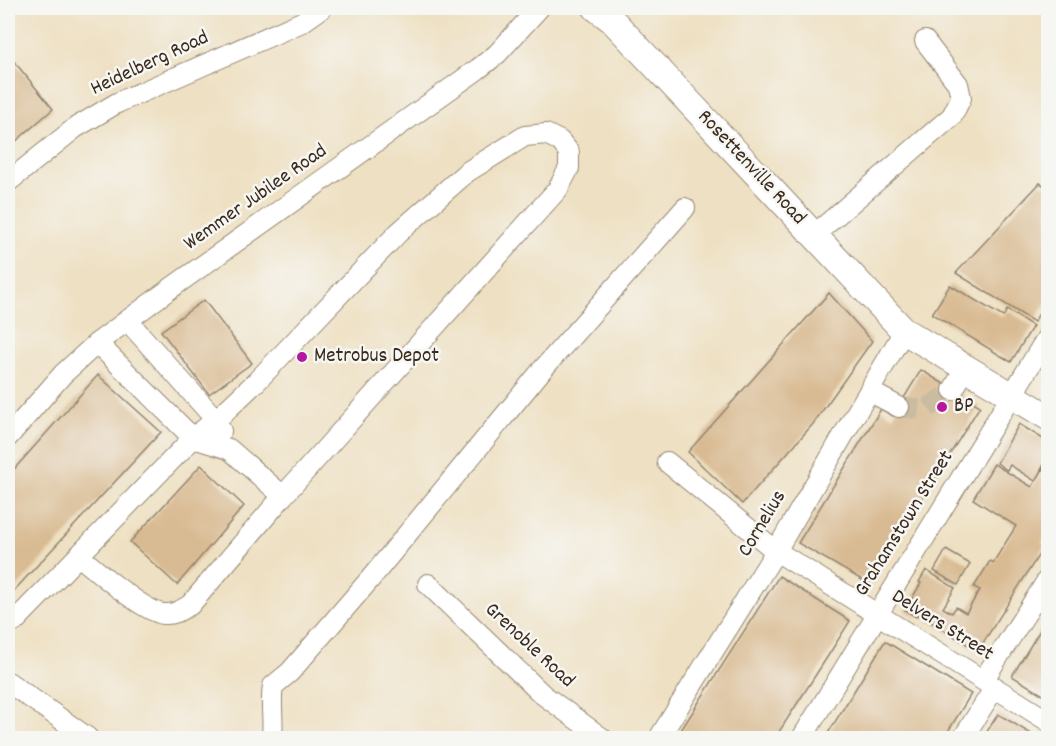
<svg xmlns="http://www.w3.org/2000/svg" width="1056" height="746" font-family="Dekko,sans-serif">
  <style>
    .building { fill: #d9bb93 }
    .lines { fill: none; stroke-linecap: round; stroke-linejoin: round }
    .minor-tunnel { stroke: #cabca1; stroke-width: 20; stroke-dasharray: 20 10; stroke-linecap: butt }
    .minor-casing { stroke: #948570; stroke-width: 22 }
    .major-casing { stroke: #948570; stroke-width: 28 }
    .minor { stroke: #fff; stroke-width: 20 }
    .major { stroke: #fff; stroke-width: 26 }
    .poi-dot { fill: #b5179e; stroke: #f6f6f2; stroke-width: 2 }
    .labels { text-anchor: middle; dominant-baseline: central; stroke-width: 5; stroke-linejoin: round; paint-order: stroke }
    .street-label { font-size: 21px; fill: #3b2a1e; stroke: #f6f6f2 }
    .poi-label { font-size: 21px; fill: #3b2a1e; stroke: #f6f6f2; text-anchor: start }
  </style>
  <rect width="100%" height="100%" fill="#f6f6f2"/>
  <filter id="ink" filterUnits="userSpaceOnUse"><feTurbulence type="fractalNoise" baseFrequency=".0167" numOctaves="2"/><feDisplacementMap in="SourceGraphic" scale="12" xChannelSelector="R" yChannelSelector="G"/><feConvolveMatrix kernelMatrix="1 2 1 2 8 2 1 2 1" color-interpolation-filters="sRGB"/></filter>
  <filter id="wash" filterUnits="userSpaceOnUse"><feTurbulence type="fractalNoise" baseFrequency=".008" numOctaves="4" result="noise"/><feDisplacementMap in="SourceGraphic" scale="24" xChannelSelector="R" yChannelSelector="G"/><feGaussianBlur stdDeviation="1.35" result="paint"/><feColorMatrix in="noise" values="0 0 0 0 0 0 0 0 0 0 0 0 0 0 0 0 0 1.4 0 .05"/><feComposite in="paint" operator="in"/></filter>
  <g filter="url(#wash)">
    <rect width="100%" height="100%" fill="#eee0c2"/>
    <g id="blocks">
      <path class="building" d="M8,54L53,109L8,148Z
        M1040,183L1048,188V299L1034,322L956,273Z
        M950,285L1003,317L1007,310L1033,326L1011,362L932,314Z
        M829,293L872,341L813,424L742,504L688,452Z
        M204,300L252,363L209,394L161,331Z
        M921,370L980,406L869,584L798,543L881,409L893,416Z
        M98,375L161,432L8,597V476Z
        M1019,424L1048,442V457L1035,481L1010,465L1007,470L997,463Z
        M1048,461V532L1042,543L1045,545L978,651L918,614L916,617L905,610L921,583L919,582L926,570L955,588L943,608L952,613L956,607L966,613L980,590L974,587L990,561L993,563L1016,526L973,499L994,464L1032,487Z
        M201,465L244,506L177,585L130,542Z
        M946,550L970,564L958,585L934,571Z
        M779,576L850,621L826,659L775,738H676Z
        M1048,617V698L1012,676Z
        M885,641L971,694L944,738H825Z
        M998,714L1038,738H983Z"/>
    </g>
  </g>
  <g filter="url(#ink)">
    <use href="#blocks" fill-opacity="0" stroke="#948570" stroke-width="1.5"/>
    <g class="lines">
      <path class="minor-tunnel" d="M899,407L925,410L953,390"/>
      <defs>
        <path id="minor" d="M8,182L75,128L117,103L302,22L322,8
          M814,235L952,116L961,98L958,84L925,41
          M127,320L216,420L221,431
          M97,343L193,438L229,449L283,496
          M953,390L966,367
          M869,391L899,407
          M8,437L63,374L97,343L167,291L478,69L497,54L539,8
          M667,462L776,551L1048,721
          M428,584L542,694L602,738
          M15,621L193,438L216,420L257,381L398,233L467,172L525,136L546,134L560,141L569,152V168L558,189L283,496L190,605C181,610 174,615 164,614C144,612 96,570 79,556
          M984,679L1048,579
          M8,682L88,738
          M272,738C274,720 270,703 273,686L290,672L371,578L542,370L685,208
          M659,738L776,551L904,331
          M802,738L1048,336
          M963,738L995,687"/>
        <path id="major" d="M596,8L612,20L904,331L1048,417"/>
      </defs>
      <use href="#minor" class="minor-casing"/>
      <use href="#major" class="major-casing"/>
      <use href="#minor" class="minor"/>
      <use href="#major" class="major"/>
    </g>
  </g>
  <g class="poi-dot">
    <circle cx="302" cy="357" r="6"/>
    <circle cx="942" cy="407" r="6"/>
  </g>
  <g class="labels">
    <g class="street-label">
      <text transform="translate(150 64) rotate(-25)">Heidelberg Road</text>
      <text transform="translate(751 168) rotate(47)">Rosettenville Road</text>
      <text transform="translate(256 198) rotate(-35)">Wemmer Jubilee Road</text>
      <text transform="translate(763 524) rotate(-59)">Cornelius</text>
      <text transform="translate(905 524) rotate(-58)">Grahamstown Street</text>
      <text transform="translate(942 626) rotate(32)">Delvers Street</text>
      <text transform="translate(529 646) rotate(43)">Grenoble Road</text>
    </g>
    <g class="poi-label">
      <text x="314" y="357">Metrobus Depot</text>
      <text x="954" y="407">BP</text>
    </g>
  </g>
  <rect width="1056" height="746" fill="none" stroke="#f6f6f2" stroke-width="30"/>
</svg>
